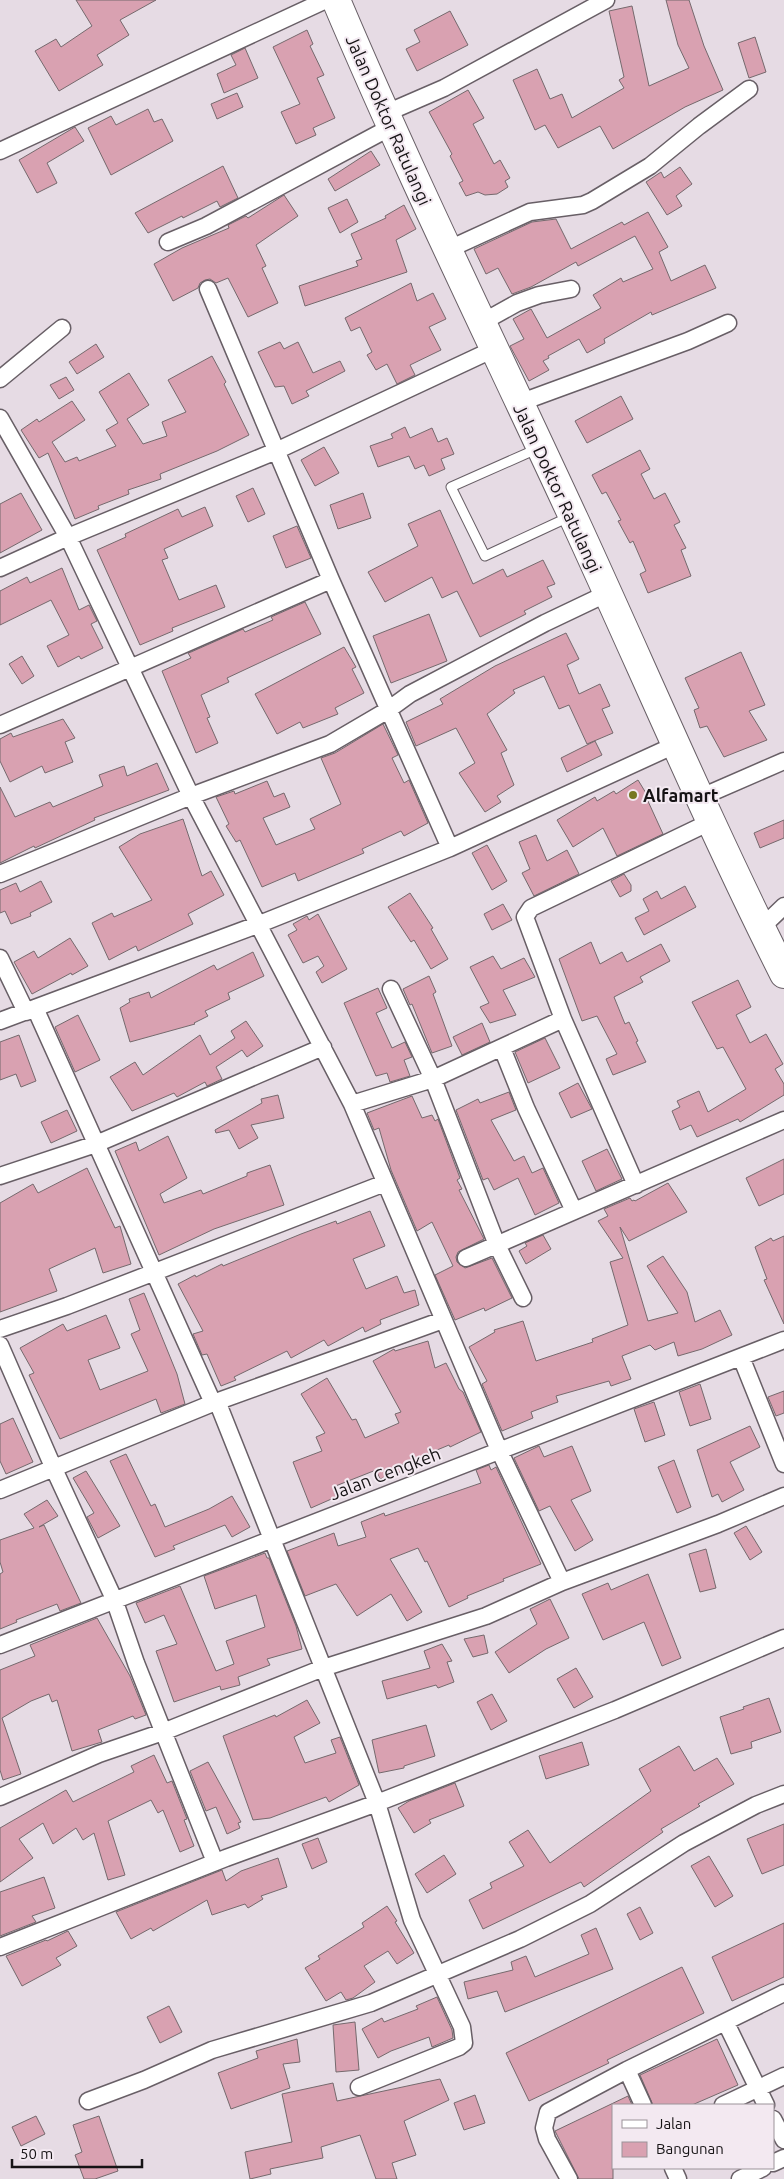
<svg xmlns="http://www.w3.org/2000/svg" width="784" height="2179" font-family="Ubuntu,sans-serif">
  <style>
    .building { fill: #d9a1b1; stroke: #75696d }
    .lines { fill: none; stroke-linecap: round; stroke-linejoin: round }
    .lane-casing { stroke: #685f66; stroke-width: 11 }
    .street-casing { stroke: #685f66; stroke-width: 19 }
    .highway-casing { stroke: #685f66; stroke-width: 30 }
    .lane { stroke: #fff; stroke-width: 9 }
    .street { stroke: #fff; stroke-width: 16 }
    .highway { stroke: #fff; stroke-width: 28 }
    .poi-dot { fill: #767820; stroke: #f3e9f1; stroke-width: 2 }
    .labels { text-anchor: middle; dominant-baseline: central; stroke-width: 4; stroke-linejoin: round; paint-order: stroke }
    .street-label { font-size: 18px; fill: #161315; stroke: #f3e9f1 }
    .poi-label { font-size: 18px; font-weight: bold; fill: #161315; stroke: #f3e9f1; text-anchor: start }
  </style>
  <rect width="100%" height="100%" fill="#e6dbe4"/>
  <path class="building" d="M76,0H156L120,20L129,35L97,55L103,65L59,91L35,51L56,39L61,47L92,26Z
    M666,0H689L704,46L723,90L685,107L613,149L600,126L558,148L545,125L535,130L513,80L537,69L550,99L562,94L572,118L624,88L619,80L624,77L609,11L632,6L649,86L689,68L678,45Z
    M450,11L468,45L417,71L406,49L420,42L414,30Z
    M307,30L313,44L310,46L324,75L317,78L335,118L313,128L316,135L296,144L281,112L300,104L273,47Z
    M755,37L766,72L749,78L738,43Z
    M245,48L258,78L224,93L217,74L236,65L231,55Z
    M468,90L484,118L473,124L494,164L500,160L510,178L505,181L508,187L497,194L485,195L478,192L466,196L459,183L463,181L450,156L452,154L429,112Z
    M237,93L243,107L217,119L211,104Z
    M148,109L154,122L162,119L173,141L111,175L88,128L111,116L116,125Z
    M75,127L84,141L47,163L57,183L37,193L19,160Z
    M371,151L380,165L335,191L328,179Z
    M223,166L238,198L220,207L217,201L183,218L182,216L148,233L135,213Z
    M680,167L692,184L676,196L682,206L667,215L646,182L661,172L664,178Z
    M284,195L298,216L256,245L266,266L262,268L278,303L248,317L228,278L216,283L210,279L205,280L200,283L198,288L173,301L154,264L182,248L229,228L228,225L246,216L248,218Z
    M347,199L358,222L340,233L328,208Z
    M404,205L416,229L396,240L407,272L305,306L299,286L358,266L356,261L362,259L351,234L386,218L385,216Z
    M648,212L668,247L659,252L671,281L705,265L716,288L652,315L651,312L604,339L605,343L587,353L579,339L548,356L549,358L543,361L549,370L529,381L510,346L524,339L513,319L531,309L547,338L601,308L593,295L621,278L623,282L653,269L635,236L578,266L576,262L531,287L512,294L498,268L486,274L474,249L532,222L556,219L571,249L622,222L624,225Z
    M411,283L417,301L433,293L446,319L429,327L441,350L410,365L415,375L397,384L387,364L376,370L367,355L372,352L360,327L351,331L345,318Z
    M280,342L284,349L298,342L313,373L340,361L345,371L306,391L309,396L292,404L284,386L275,387L258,352Z
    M96,344L104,357L77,374L69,362Z
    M212,356L226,382L224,384L249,435L217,451L160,474L161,479L128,490L129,494L98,506L99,509L75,519L48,453L39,458L21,430L37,419L39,422L72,401L85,420L52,442L65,462L77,457L79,461L116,446L106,430L118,423L99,392L129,373L149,405L127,419L143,444L167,436L162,422L186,412L168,380Z
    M66,377L74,390L59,399L50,385Z
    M621,396L633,419L587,443L575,421Z
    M405,427L410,438L432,428L438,442L447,438L454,454L441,459L445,469L429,476L424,465L415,469L409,456L378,467L370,446L393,438L391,434Z
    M324,447L339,473L315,486L301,460Z
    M640,450L650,469L641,474L654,499L665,493L680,522L674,525L686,548L681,550L691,576L648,593L640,574L646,571L633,541L630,543L618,521L621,520L606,492L602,494L592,475Z
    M253,488L265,514L248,522L236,496Z
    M21,493L42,530L0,553V504Z
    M363,493L371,518L338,529L330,505Z
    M205,507L213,526L164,549L168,558L162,560L179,600L216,585L225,607L172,628L173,631L140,645L97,550L126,537L125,534L178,509L182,517Z
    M440,510L473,584L503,569L507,577L543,560L555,584L547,587L552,597L524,611L526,614L480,637L457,591L442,598L432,577L385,602L368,572L418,546L408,524Z
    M297,526L311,558L286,568L273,536Z
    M62,568L79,610L89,605L97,621L91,624L103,648L81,659L79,656L58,667L47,646L69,635L51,600L0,625V591L27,577L30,583Z
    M305,602L321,634L227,678L229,682L201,695L210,717L207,718L218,743L196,753L162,671L191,658L188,653L191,652L243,629L245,632L273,620L271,617Z
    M429,614L447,661L391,683L373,636Z
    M566,633L579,659L567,665L579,694L600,684L610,706L602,709L613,733L587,744L569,705L559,709L544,676L513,690L515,693L487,714L507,750L501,753L514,785L497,796L501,802L485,812L459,773L475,763L456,728L416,746L406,722L443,704L440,699L495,666Z
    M344,647L356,667L352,669L364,693L335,708L338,714L303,728L300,722L277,734L255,694Z
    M741,652L765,705L749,711L767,740L724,757L707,726L700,728L694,710L699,708L685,678Z
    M22,656L34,676L22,684L9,664Z
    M63,719L75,738L65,742L73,762L45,773L42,766L10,782L0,761V739L11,733L13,737Z
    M383,724L398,755L392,758L404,783L409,780L428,823L404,836L401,831L362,849L364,853L298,881L295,873L262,887L240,840L236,842L226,826L229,824L216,797L234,791L235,794L267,781L274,797L284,793L290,807L263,818L276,845L315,829L310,819L341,804L321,758L335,753Z
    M595,741L602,755L567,772L561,758Z
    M157,763L169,790L94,818L95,820L35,848L34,846L0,863V787L15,817L50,802L53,807L103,786L99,775L124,766L127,776Z
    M638,780L649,798L647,799L663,834L617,856L603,828L573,847L557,820L595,797L597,801L614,791L616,794Z
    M183,819L202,876L211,871L224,895L188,914L193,924L138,951L136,946L109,960L92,923L112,913L114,917L152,900L119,847L140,834Z
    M784,820V838L760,848L754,833Z
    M536,835L547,861L567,850L579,874L534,896L522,873L530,869L519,842Z
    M487,845L507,881L492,890L472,853Z
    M624,874L631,885V891L620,897L611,881Z
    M41,881L52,902L30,913L31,916L11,924L5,911L0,913V890L16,883L20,892Z
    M685,886L696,907L644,935L635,918L649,911L643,899L657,891L661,899Z
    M410,893L433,928L431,929L448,959L431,969L414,940L411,942L388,907Z
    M503,904L512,920L492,930L484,914Z
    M318,914L347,969L322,983L316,972L324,966L318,956L303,963L288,935L297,930L293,924L307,916L309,920Z
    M70,938L88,966L72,975L71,973L32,994L14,962L34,951L38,958Z
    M591,942L600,964L622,952L627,962L661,944L670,961L640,977L643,982L614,997L625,1024L629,1022L638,1041L636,1042L646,1062L613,1075L606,1059L617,1054L597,1016L582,1021L559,959Z
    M253,952L264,976L228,993L230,999L205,1011L208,1016L194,1023L195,1024L130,1042L120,1008L130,1002L129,999L149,992L151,998L214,965L217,970Z
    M493,956L501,969L524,958L535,977L503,990L516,1015L490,1023L480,1007L489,1003L470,967Z
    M429,976L436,992L433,994L452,1046L432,1053L412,1004L410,1005L403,989Z
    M738,980L751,1007L736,1015L750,1043L766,1034L783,1064L775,1069L784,1084V1095L740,1122L738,1119L697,1137L691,1125L680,1130L672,1111L680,1107L677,1101L699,1091L708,1112L746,1089L723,1047L717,1049L692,1002Z
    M378,988L387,1008L376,1013L392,1048L405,1042L412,1057L404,1060L410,1076L390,1082L387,1073L376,1076L344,1003Z
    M78,1015L100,1060L75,1072L55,1027Z
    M246,1021L263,1046L247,1057L242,1050L216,1067L222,1079L207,1086L205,1082L177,1097L174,1093L132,1111L110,1077L135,1062L143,1075L200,1035L210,1055L235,1038L231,1031Z
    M482,1023L490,1042L462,1055L453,1037Z
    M19,1035L36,1081L21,1087L16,1074L0,1080V1042Z
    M545,1038L560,1068L528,1083L515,1052Z
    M578,1083L592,1109L571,1118L559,1093Z
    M509,1092L516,1110L491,1120L514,1161L524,1156L532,1173L543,1168L559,1203L535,1215L518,1178L494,1190L488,1178L483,1180L456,1110L478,1099L480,1103Z
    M278,1095L284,1118L251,1125L258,1138L239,1149L229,1130L216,1133L215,1130L262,1103L261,1099Z
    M412,1096L422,1118L432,1115L435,1121L438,1119L460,1178L457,1180L462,1189L459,1190L484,1239L458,1252L456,1257L457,1262L465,1268L492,1258L512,1298L485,1311L484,1308L455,1320L435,1275L453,1266L432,1222L417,1231L391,1170L379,1128L374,1130L367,1113Z
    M67,1110L77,1131L51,1143L41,1122Z
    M168,1136L187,1178L160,1194L164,1203L201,1190L203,1194L247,1176V1173L270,1165L284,1205L214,1229L159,1255L115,1151L136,1142L139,1151Z
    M607,1149L622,1179L596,1191L582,1161Z
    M784,1159V1194L759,1206L746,1178Z
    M87,1168L115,1228L120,1226L131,1264L103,1273L95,1248L49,1269L57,1291L0,1312V1203L33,1184L38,1193Z
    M668,1183L687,1212L629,1241L620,1227L648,1321L678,1313L647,1266L663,1256L687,1292L695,1322L720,1310L732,1335L702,1349L678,1356L674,1342L655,1350L650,1345L622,1356L631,1379L611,1386L609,1381L556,1396L558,1402L531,1412L533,1418L502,1431L482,1384L487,1381L469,1347L495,1332L494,1330L523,1321L536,1361L593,1342L592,1339L628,1325L610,1262L623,1258L598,1221L608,1216L604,1209L630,1198L632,1201L634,1200L635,1201Z
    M370,1211L385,1246L353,1259L366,1289L397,1276L404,1293L415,1290L419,1305L380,1320L381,1324L365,1332L363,1327L328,1346L324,1340L291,1358L287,1351L234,1377L236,1380L221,1386L207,1354L202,1355L193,1334L203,1331L178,1284L195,1275L196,1277L222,1264L223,1266L301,1234L336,1221L337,1224Z
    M543,1235L551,1249L526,1264L519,1251L527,1246L525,1243Z
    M784,1236V1324L764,1280L767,1279L755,1247L771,1238L773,1241Z
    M144,1293L177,1374L185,1404L161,1413L156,1399L60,1439L29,1375L34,1373L20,1348L63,1324L67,1331L106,1315L120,1348L88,1360L100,1390L148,1371L131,1334L140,1330L129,1299Z
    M428,1341L435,1368L446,1363L459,1389L463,1392L481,1432L450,1447L449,1445L401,1465L403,1471L380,1479L376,1470L333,1487L336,1497L311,1508L293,1462L322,1451L316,1437L325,1433L301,1394L327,1378L352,1420L356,1419L365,1438L399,1423L395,1414L401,1412L373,1361L394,1349L395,1351Z
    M700,1384L711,1419L690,1426L679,1392Z
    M784,1391V1413L776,1416L768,1397Z
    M654,1402L665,1435L645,1442L634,1409Z
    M13,1418L33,1462L6,1474L0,1461V1424Z
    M750,1426L760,1447L730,1462L744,1490L722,1502L718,1494L712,1497L697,1450Z
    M539,1446L544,1457L572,1446L591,1491L571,1500L593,1540L575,1551L550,1506L539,1511L514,1458Z
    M126,1454L151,1506L155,1504L165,1527L209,1509L232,1496L250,1527L232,1537L225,1525L173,1546L175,1549L155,1557L110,1461Z
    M674,1460L691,1507L677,1513L658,1467Z
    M489,1465L491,1470L496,1467L541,1564L503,1579L504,1581L467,1596L468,1598L449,1607L427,1561L425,1562L418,1548L390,1559L422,1612L407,1621L391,1594L357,1616L336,1584L305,1596L287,1551L334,1533L338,1546L366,1537L361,1522L384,1513L385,1516L481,1483L476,1470Z
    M86,1471L120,1526L98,1538L87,1517L94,1513L73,1478Z
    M47,1500L58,1516L39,1527L44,1525L81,1603L60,1611L57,1604L16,1620L17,1622L0,1629V1574L3,1572L0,1562V1540L34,1528L24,1514Z
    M746,1526L762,1552L750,1560L734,1533Z
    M706,1549L716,1588L700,1592L689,1554Z
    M265,1553L267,1558H269L296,1626L302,1649L267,1659L270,1665L238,1677L240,1685L221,1690L220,1686L174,1702L156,1651L177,1644L164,1615L145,1623L136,1603L180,1586L216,1671L234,1664L226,1641L265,1627L256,1595L215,1609L204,1576Z
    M648,1574L681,1658L662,1666L644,1622L603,1640L582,1594L608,1583L611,1590Z
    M550,1599L569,1638L546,1649L509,1673L495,1652L537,1624L530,1609Z
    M97,1618L130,1676L146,1715L135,1719L133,1716L98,1730L102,1742L72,1751L57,1700L52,1702L49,1694L31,1701L2,1718L21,1774L3,1780L0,1770V1670L35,1656L30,1645Z
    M484,1635L488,1653L473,1657L464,1639Z
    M442,1644L452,1661L447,1662L454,1682L438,1688L436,1685L387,1699L382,1681L430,1668L424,1651Z
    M576,1668L593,1697L574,1708L557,1679Z
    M492,1694L507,1721L491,1730L477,1702Z
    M769,1698L781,1732L751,1742L752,1748L731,1754L720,1717L744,1709L743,1707Z
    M307,1700L320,1723L294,1737L305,1763L336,1753L331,1740L340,1737L359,1785L329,1802L326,1797L270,1818L253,1820L223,1736L275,1715L276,1717Z
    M426,1725L435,1756L404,1766V1768L379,1773L372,1740Z
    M582,1742L589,1765L546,1779L539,1756Z
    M679,1746L694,1771L717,1758L734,1784L698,1804L700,1806L661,1829L663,1832L584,1887L581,1882L483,1929L469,1900L492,1888L490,1883L524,1866L509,1842L528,1830L550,1863L651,1791L639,1769Z
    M154,1755L167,1783L172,1781L187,1819L184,1820L194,1846L180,1852L163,1810L158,1813L151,1800L108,1821L125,1875L108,1880L94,1833L83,1840L76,1828L53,1844L43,1823L19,1839L33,1858L0,1882V1828L66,1790L73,1802L134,1772L131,1766Z
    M208,1762L241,1822L238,1823L240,1828L227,1834L216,1807L206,1811L190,1771Z
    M455,1783L464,1806L429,1820L431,1823L414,1833L398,1808L409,1801Z
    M784,1824V1865L762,1874L747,1839Z
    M318,1838L327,1862L312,1869L302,1844Z
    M444,1855L456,1874L427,1893L415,1874Z
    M709,1856L733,1896L715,1907L691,1866Z
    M278,1858L287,1887L261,1896L263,1899L248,1908L245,1904L212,1915L207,1900L153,1931L151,1928L131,1939L116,1912L222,1870L226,1881L241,1871Z
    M44,1877L55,1908L32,1916L36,1922L0,1936V1892Z
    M387,1906L397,1921L395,1922L414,1953L397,1964L388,1951L364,1966L375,1982L353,1998L346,2000L341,1992L326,2001L305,1968L320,1959L318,1956L364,1927L362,1923Z
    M640,1907L653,1933L640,1940L627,1914Z
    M784,1923V1977L732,2001L712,1957Z
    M596,1928L613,1969L505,2012L497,1991L468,1999L464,1982L513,1970L511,1962L526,1956L535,1977L589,1954L581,1935Z
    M68,1931L77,1946L56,1958L61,1965L22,1986L6,1956L46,1940L47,1941Z
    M682,1967L704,2013L607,2060L609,2063L529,2101L506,2053Z
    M437,1997L452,2030L453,2038L432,2047L429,2037L391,2051L378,2058L362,2029L382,2018L384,2022L418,2009L416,2006Z
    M169,2006L182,2032L160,2043L147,2017Z
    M355,2022L359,2070L336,2072L333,2025Z
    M297,2039L300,2062L283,2064L290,2088L231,2109L218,2073L258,2058L256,2051Z
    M717,2039L738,2085L692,2105H653L640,2075Z
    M440,2079L449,2100L404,2121L416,2155L392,2163L397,2179H376L360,2135L321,2147L323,2158L270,2169L271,2174L250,2179L245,2152L292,2142L282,2094L333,2083L337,2101Z
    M475,2095L485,2123L464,2130L454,2103Z
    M628,2096L632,2105H613V2179H579L555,2131Z
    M36,2116L45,2134L21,2146L12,2127Z
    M99,2116L118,2171L95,2179H84L75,2155L82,2152L73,2125Z"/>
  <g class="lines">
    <defs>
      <path id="lane" d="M539,448L451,487L485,556L569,517"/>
      <path id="street" d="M384,114L444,88L606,0
        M0,151L326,0
        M168,242L206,226L391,127
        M447,250L530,212L583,205L592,201L650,166L699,126L749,89
        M208,289L331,580L450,848
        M481,323L517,303L539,295L571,289
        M0,379L62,328
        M519,403L688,341L728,323
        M0,418L68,537L191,796L352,1104L499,1450L562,1582
        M0,568L68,537L276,451L494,349
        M0,725L331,580
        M699,798L784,761
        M0,874L191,796L330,744L388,710L410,694L545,623L608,593
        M761,928L784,906
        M0,958L26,1012
        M391,989L433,1079L497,1245L523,1298
        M35,1008L213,1403
        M0,1021L257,925L450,848L675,745
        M502,1048L526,1108L574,1211
        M352,1104L433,1079L563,1019
        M0,1176L96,1144L323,1047
        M636,1185L563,1019L525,917L531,908L710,822
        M466,1258L784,1120
        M0,1329L67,1306L385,1183
        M0,1345L54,1469L114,1599L136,1663L215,1862
        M741,1357L784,1464
        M217,1401L377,1803L412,1920L462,2027L464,2043L459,2047L359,2087
        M0,1490L213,1403L443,1320
        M0,1645L784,1340
        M0,1797L99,1754L163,1732L323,1668L486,1616L562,1582L718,1524L784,1496
        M0,1947L226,1858L377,1803L615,1710L784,1638
        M726,2023L766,2105
        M627,2070L784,1993
        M88,2101L144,2080L212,2050L371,2003L520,1939L590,1904L684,1843L756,1805L784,1794
        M723,2105L784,2076
        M773,2119L784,2140
        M773,2163L784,2158
        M673,2168L678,2179
        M569,2179L547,2139L544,2128L548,2112L627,2070L643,2105
        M740,2179L763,2168"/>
      <path id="highway" d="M336,0C410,175 494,346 574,519C644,671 709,825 784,974"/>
    </defs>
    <use href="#lane" class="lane-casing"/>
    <use href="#street" class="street-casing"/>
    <use href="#highway" class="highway-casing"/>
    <use href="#lane" class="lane"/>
    <use href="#street" class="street"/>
    <use href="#highway" class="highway"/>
  </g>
  <circle class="poi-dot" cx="633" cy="795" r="5"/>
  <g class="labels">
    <g class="street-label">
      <text transform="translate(389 120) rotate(66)">Jalan Doktor Ratulangi</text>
      <text transform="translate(558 488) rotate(65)">Jalan Doktor Ratulangi</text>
      <text transform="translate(385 1473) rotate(-21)">Jalan Cengkeh</text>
    </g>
    <g class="poi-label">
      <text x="643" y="795">Alfamart</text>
    </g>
  </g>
  <rect x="612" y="2104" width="162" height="65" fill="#f3e9f1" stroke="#9b9399"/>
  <rect x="622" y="2120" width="25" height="8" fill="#ffffff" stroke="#9b9399"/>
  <text x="656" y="2129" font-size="15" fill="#161315">Jalan</text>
  <rect x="622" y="2142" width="25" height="15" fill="#d9a1b1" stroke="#9b9399"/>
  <text x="656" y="2154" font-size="15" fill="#161315">Bangunan</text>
  <path d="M12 2159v8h130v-8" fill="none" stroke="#161315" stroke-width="2.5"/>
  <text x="20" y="2159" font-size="15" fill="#161315" stroke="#f3e9f1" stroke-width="4" paint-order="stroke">50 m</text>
</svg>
